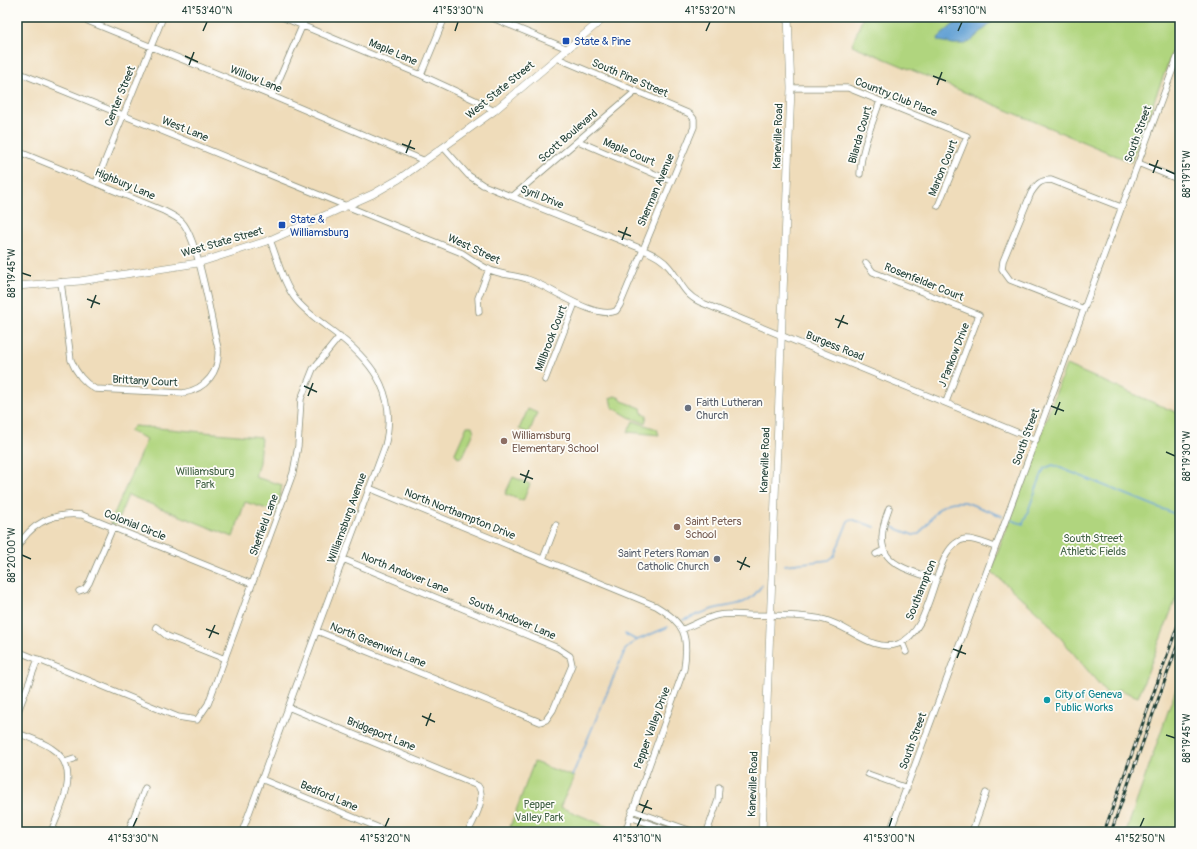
<svg xmlns="http://www.w3.org/2000/svg" width="1197" height="849" font-family="Pangolin,sans-serif">
  <style>
    .green { fill: #b0d57e; stroke: #688959 }
    .water { fill: #63a1d4; stroke: #416f84 }
    .lines { fill: none; stroke-linecap: round; stroke-linejoin: round }
    .stream { stroke: #63a1d4; stroke-width: 1.5 }
    .minor-casing { stroke: #878c77; stroke-width: 7 }
    .major-casing { stroke: #878c77; stroke-width: 8 }
    .minor { stroke: #fff; stroke-width: 5.5 }
    .major { stroke: #fff; stroke-width: 7 }
    .rail-casing { stroke: #1f3d34; stroke-width: 3 }
    .rail { stroke: #fdfcf7; stroke-width: 1.5; stroke-dasharray: 4.5; stroke-linecap: butt }
    .ticks { fill: none; stroke: #1f3d34; stroke-width: 1.5 }
    .transit-dot { fill: #1a4fb4; stroke: #fdfcf7; stroke-width: 1.5 }
    .worship-dot { fill: #6b7280; stroke: #fdfcf7; stroke-width: 1.5 }
    .education-dot { fill: #8d6e63; stroke: #fdfcf7; stroke-width: 1.5 }
    .culture-dot { fill: #0f9aa8; stroke: #fdfcf7; stroke-width: 1.5 }
    .labels { text-anchor: middle; dominant-baseline: central; stroke-width: 3.5; stroke-linejoin: round; paint-order: stroke }
    .transit-label { font-size: 11px; fill: #164399; stroke: #fdfcf7; text-anchor: start }
    .street-label { font-size: 11px; fill: #1f3d34; stroke: #fdfcf7 }
    .worship-label { font-size: 11px; fill: #5b616d; stroke: #fdfcf7; text-anchor: start }
    .education-label { font-size: 11px; fill: #785e54; stroke: #fdfcf7; text-anchor: start }
    .park-label { font-size: 11px; fill: #436346; stroke: #fdfcf7 }
    .culture-label { font-size: 11px; fill: #0d838f; stroke: #fdfcf7; text-anchor: start }
    .neatline { fill: none; stroke: #1f3d34; stroke-width: 1.5 }
    .ticks-label { font-size: 10px; text-anchor: middle; fill: #1f3d34 }
  </style>
  <rect width="100%" height="100%" fill="#fdfcf7"/>
  <filter id="ink" filterUnits="userSpaceOnUse"><feTurbulence type="fractalNoise" baseFrequency=".025" numOctaves="2"/><feDisplacementMap in="SourceGraphic" scale="8" xChannelSelector="R" yChannelSelector="G"/><feConvolveMatrix kernelMatrix="1 2 1 2 8 2 1 2 1" color-interpolation-filters="sRGB"/></filter>
  <filter id="wash" filterUnits="userSpaceOnUse"><feTurbulence type="fractalNoise" baseFrequency=".012" numOctaves="4" result="noise"/><feDisplacementMap in="SourceGraphic" scale="16" xChannelSelector="R" yChannelSelector="G"/><feGaussianBlur stdDeviation="0.9" result="paint"/><feColorMatrix in="noise" values="0 0 0 0 0 0 0 0 0 0 0 0 0 0 0 0 0 1.4 0 .05"/><feComposite in="paint" operator="in"/></filter>
  <g filter="url(#wash)">
    <rect width="100%" height="100%" fill="#efdcba"/>
    <path class="green" d="M863,17H1180V32L1131,162L852,45Z
      M22,306L23,323L17,324V307Z
      M1066,365L1180,414V588L1138,697L1118,689L1110,697L1043,617L991,571Z
      M615,396L620,398L622,401L641,408L642,413L647,415L645,423L629,417L612,407L610,398Z
      M528,409L537,413L529,433L519,429Z
      M633,421L657,429L659,435L628,432Z
      M134,426L261,437L259,462L255,477L282,485L277,512L245,502L233,537L128,495L116,525L110,523L147,439L129,431Z
      M467,426H472L474,432L463,456L458,458L455,453Z
      M513,477L530,484L523,501L505,494Z
      M1180,677V832H1126Z
      M534,762L574,777L560,807L620,832H524L510,827Z"/>
    <path class="water" d="M962,17H993L991,23L971,41L965,44H953L939,41L938,38Z"/>
    <g class="lines">
      <path class="stream" d="M1011,520L1023,524L1043,471L1045,468L1053,465L1180,516
        M890,526L913,535L919,534C935,517 936,499 965,502L1002,516
        M784,565L829,560L834,556L848,521L851,519L875,527
        M683,620C693,617 703,612 713,609C736,603 747,608 762,585
        M625,634L636,640
        M572,776L625,650L635,641L668,627"/>
    </g>
  </g>
  <g filter="url(#ink)">
    <g class="lines">
      <defs>
        <path id="minor" d="M78,17L272,96L425,161
          M282,17L421,75L477,101L494,111
          M490,17L568,49
          M17,72L462,253C470,258 479,265 488,269C500,275 515,275 527,279C550,286 593,320 616,311L620,305L694,127V119L690,114L557,58
          M421,75L445,17
          M791,88H848L967,136L938,206
          M272,96L306,17
          M578,141L671,181
          M444,148L468,175L483,185L642,249C652,254 662,258 669,267C680,280 683,294 700,302L1036,440
          M17,151L164,211C170,214 178,218 182,222C199,241 211,320 218,348C220,372 206,389 183,393L95,389C83,382 76,373 71,360L61,282
          M1138,163L1180,180
          M860,174C861,149 872,125 880,101
          M96,183L163,17
          M513,196L636,91
          M866,263L873,272L979,315L946,402
          M1084,309L1010,280L1002,269L1003,261L1031,193C1037,184 1040,180 1051,180L1121,207
          M479,312L478,298L489,269
          M545,380L575,303
          M369,488L656,606C685,623 689,636 684,669L625,832
          M889,508C869,561 894,565 937,580
          M17,548C31,523 54,512 82,515L252,584
          M876,554L884,550
          M543,559L556,525
          M79,591L85,589L89,583L113,527
          M156,627L167,636L225,659
          M683,629C694,625 707,617 719,615C728,613 738,615 747,615C772,616 800,614 825,620C849,626 873,653 898,644C937,630 931,543 966,539C976,539 986,544 995,547
          M317,631L540,722L546,720L553,710L572,665L570,656L558,648L343,559
          M902,642L906,652
          M17,651L178,717L197,720L208,704L293,473L298,446L301,399L313,369L340,336
          M288,707L478,786C487,798 474,820 468,832
          M17,714L38,659
          M17,733C28,737 41,741 51,748C83,768 61,806 51,832
          M65,762L74,759
          M868,774L907,788
          M261,779L389,832
          M632,810L694,832
          M630,817L673,832
          M128,832L145,788
          M242,832L385,446C397,397 377,366 339,336C325,325 309,315 297,301C283,284 278,260 270,240
          M707,832L718,800L719,787
          M890,832L1180,50
          M972,832L986,793"/>
        <path id="major" d="M17,286L80,281L198,263L270,240L373,194L399,179L494,111L605,17
          M762,832L791,88L788,17"/>
      </defs>
      <use href="#minor" class="minor-casing"/>
      <use href="#major" class="major-casing"/>
      <use href="#minor" class="minor"/>
      <use href="#major" class="major"/>
      <defs>
        <path id="rail" d="M1104,832L1180,619
          M1111,832L1180,638"/>
      </defs>
      <use href="#rail" class="rail-casing"/>
      <use href="#rail" class="rail"/>
    </g>
  </g>
  <path class="ticks" d="M203,31L207,22M455,31L458,22M706,31L710,22M958,31L962,22M185,56L198,62M189,65L194,52M933,76L946,81M937,85L942,72M402,144L415,149M406,153L411,140M1149,164L1162,169M1166,170L1175,174M1153,173L1158,160M618,231L631,236M622,240L627,227M22,273L31,276M87,299L100,304M91,308L96,295M835,319L848,324M838,328L844,315M304,386L317,392M308,396L313,383M1051,406L1064,411M1055,415L1060,402M1166,452L1175,456M520,474L533,479M524,483L529,470M22,555L31,559M737,561L750,567M740,570L746,557M206,629L219,634M209,638L215,625M953,649L966,654M957,658L962,645M422,716L435,722M426,726L431,713M1166,735L1175,738M639,804L652,809M642,813L648,800M133,827L137,818M385,827L389,818M637,827L641,818M889,827L892,818M1140,827L1144,818"/>
  <g class="transit-dot">
    <rect x="562" y="37" width="8" height="8" rx="2"/>
    <rect x="278" y="221" width="8" height="8" rx="2"/>
  </g>
  <g class="worship-dot">
    <circle cx="688" cy="408" r="4"/>
    <circle cx="717" cy="559" r="4"/>
  </g>
  <g class="education-dot">
    <circle cx="504" cy="441" r="4"/>
    <circle cx="677" cy="527" r="4"/>
  </g>
  <circle class="culture-dot" cx="1047" cy="700" r="4"/>
  <g class="labels">
    <g class="transit-label">
      <text x="574" y="41">State &amp; Pine</text>
      <text x="290" y="219">State &amp;<tspan x="290" dy="13">Williamsburg</tspan></text>
    </g>
    <g class="street-label">
      <text transform="translate(393 52) rotate(23)">Maple Lane</text>
      <text transform="translate(630 78) rotate(23)">South Pine Street</text>
      <text transform="translate(256 79) rotate(22)">Willow Lane</text>
      <text transform="translate(500 90) rotate(-39)">West State Street</text>
      <text transform="translate(120 96) rotate(-68)">Center Street</text>
      <text transform="translate(896 97) rotate(22)">Country Club Place</text>
      <text transform="translate(185 129) rotate(22)">West Lane</text>
      <text transform="translate(1138 134) rotate(-70)">South Street</text>
      <text transform="translate(860 135) rotate(-74)">Bilarda Court</text>
      <text transform="translate(568 136) rotate(-41)">Scott Boulevard</text>
      <text transform="translate(778 136) rotate(-88)">Kaneville Road</text>
      <text transform="translate(629 152) rotate(23)">Maple Court</text>
      <text transform="translate(943 168) rotate(-68)">Marion Court</text>
      <text transform="translate(125 184) rotate(23)">Highbury Lane</text>
      <text transform="translate(656 190) rotate(-67)">Sherman Avenue</text>
      <text transform="translate(542 197) rotate(22)">Syril Drive</text>
      <text transform="translate(222 242) rotate(-16)">West State Street</text>
      <text transform="translate(474 249) rotate(25)">West Street</text>
      <text transform="translate(924 282) rotate(22)">Rosenfelder Court</text>
      <text transform="translate(551 338) rotate(-69)">Millbrook Court</text>
      <text transform="translate(835 346) rotate(22)">Burgess Road</text>
      <text transform="translate(954 355) rotate(-69)">J Pankow Drive</text>
      <text transform="translate(145 381) rotate(3)">Brittany Court</text>
      <text transform="translate(1026 437) rotate(-70)">South Street</text>
      <text transform="translate(765 460) rotate(-88)">Kaneville Road</text>
      <text transform="translate(460 514) rotate(22)">North Northampton Drive</text>
      <text transform="translate(347 518) rotate(-70)">Williamsburg Avenue</text>
      <text transform="translate(135 525) rotate(22)">Colonial Circle</text>
      <text transform="translate(264 525) rotate(-70)">Sheffield Lane</text>
      <text transform="translate(405 573) rotate(22)">North Andover Lane</text>
      <text transform="translate(921 590) rotate(-68)">Southampton</text>
      <text transform="translate(512 618) rotate(23)">South Andover Lane</text>
      <text transform="translate(378 645) rotate(22)">North Greenwich Lane</text>
      <text transform="translate(652 728) rotate(-70)">Pepper Valley Drive</text>
      <text transform="translate(381 734) rotate(22)">Bridgeport Lane</text>
      <text transform="translate(913 741) rotate(-70)">South Street</text>
      <text transform="translate(753 784) rotate(-88)">Kaneville Road</text>
      <text transform="translate(329 796) rotate(23)">Bedford Lane</text>
    </g>
    <g class="worship-label">
      <text x="696" y="402">Faith Lutheran<tspan x="696" dy="13">Church</tspan></text>
      <text x="709" y="553" text-anchor="end">Saint Peters Roman<tspan x="709" dy="13">Catholic Church</tspan></text>
    </g>
    <g class="education-label">
      <text x="512" y="435">Williamsburg<tspan x="512" dy="13">Elementary School</tspan></text>
      <text x="685" y="521">Saint Peters<tspan x="685" dy="13">School</tspan></text>
    </g>
    <g class="park-label">
      <text x="205" y="471">Williamsburg<tspan x="205" dy="13">Park</tspan></text>
      <text x="1093" y="538">South Street<tspan x="1093" dy="13">Athletic Fields</tspan></text>
      <text x="539" y="804">Pepper<tspan x="539" dy="13">Valley Park</tspan></text>
    </g>
    <g class="culture-label">
      <text x="1055" y="694">City of Geneva<tspan x="1055" dy="13">Public Works</tspan></text>
    </g>
  </g>
  <rect width="1197" height="849" fill="none" stroke="#fdfcf7" stroke-width="44"/>
  <rect x="22" y="22" width="1153" height="805" class="neatline"/>
  <g class="ticks-label">
    <text x="207" y="14">41°53'40"N</text>
    <text x="458" y="14">41°53'30"N</text>
    <text x="710" y="14">41°53'20"N</text>
    <text x="962" y="14">41°53'10"N</text>
    <text transform="translate(1186 174) rotate(-90)" y="4">88°19'15"W</text>
    <text transform="translate(11 273) rotate(-90)" y="4">88°19'45"W</text>
    <text transform="translate(1186 456) rotate(-90)" y="4">88°19'30"W</text>
    <text transform="translate(11 555) rotate(-90)" y="4">88°20'00"W</text>
    <text transform="translate(1186 738) rotate(-90)" y="4">88°19'45"W</text>
    <text x="133" y="842">41°53'30"N</text>
    <text x="385" y="842">41°53'20"N</text>
    <text x="637" y="842">41°53'10"N</text>
    <text x="889" y="842">41°53'00"N</text>
    <text x="1140" y="842">41°52'50"N</text>
  </g>
</svg>
